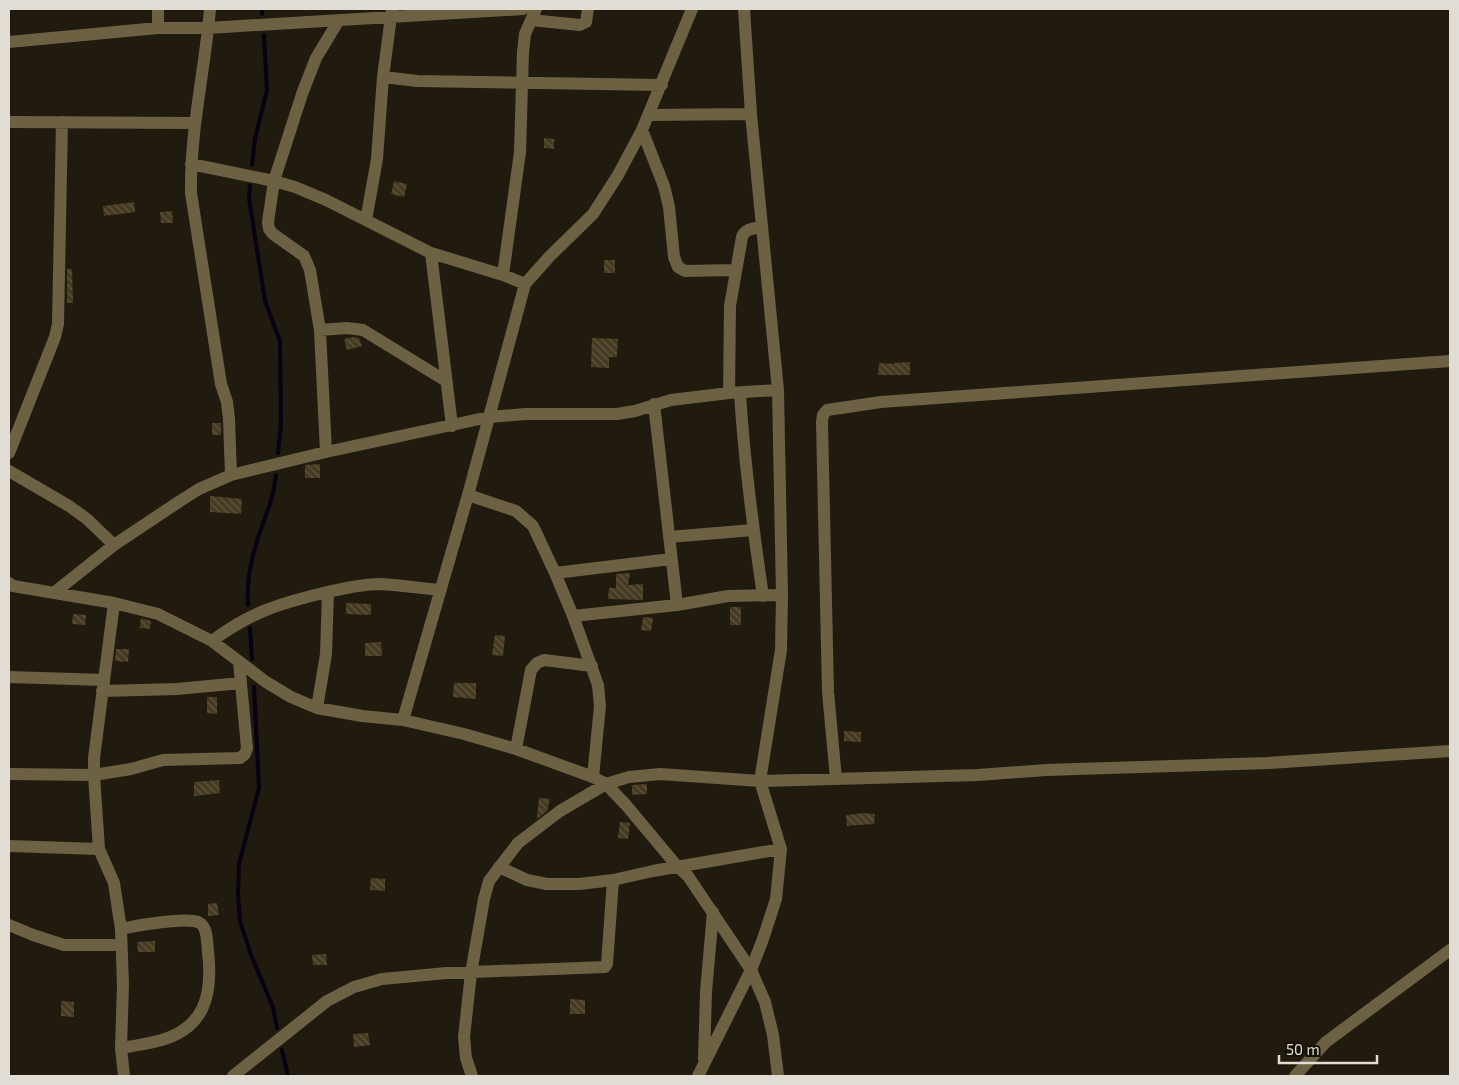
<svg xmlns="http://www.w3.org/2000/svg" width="1459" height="1085" font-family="'Exo 2',sans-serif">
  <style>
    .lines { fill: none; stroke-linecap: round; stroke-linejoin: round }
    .stream { stroke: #060213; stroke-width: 4 }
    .building { fill: url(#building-back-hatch) }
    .minor { stroke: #6d6144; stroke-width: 12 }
  </style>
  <defs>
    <pattern id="building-back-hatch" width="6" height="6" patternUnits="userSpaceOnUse" patternTransform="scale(1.25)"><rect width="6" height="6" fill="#463b21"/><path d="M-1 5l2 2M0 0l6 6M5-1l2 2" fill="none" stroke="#605740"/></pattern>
  </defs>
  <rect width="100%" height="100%" fill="#201b0e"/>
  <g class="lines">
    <path class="stream" d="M262,9V14
      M252,165L255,139L267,90L264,35
      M250,186L249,198L265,301L280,341L281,424L278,453
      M248,605C246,581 252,555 260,532C267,512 274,496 276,475
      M250,628L252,659
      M254,687L259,788L239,864L238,895L240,921L251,955L273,1007L277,1028
      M282,1050L288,1076"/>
  </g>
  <path class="building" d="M544,138L554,139V149L544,148Z
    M394,181L407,184L404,197L391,194Z
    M134,202L135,212L104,216L103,206Z
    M172,211L173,223H161L160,212Z
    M604,260H615V273H604Z
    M67,269H72L73,303H67Z
    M353,337L359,338L362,346L347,350L344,339Z
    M592,338L618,339L617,357H609V368L591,367Z
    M910,362V375H878L879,363L894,364V363Z
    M212,423H221V435H212Z
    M320,464V478H305V465Z
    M210,496L242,499L241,514L210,512Z
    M630,573L628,585L643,584V600L608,599L609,588H616V574Z
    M346,603L371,604V615L346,614Z
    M730,607H741V625H730Z
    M73,614L86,615L85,625L72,624Z
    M643,617L653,618L651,631L641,630Z
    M141,618L151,621L150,629L140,628Z
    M495,635L505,636L503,656L492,655Z
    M381,642L382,656H365V643Z
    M116,649H129L128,662L115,661Z
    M454,683H476V699L453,697Z
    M207,697H217V714L207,713Z
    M844,731L861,732V742L844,741Z
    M219,780L220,793L194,796V782Z
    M647,784V794L632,795V785Z
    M539,798L550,799L547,811L537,819Z
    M864,813L875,814L874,824L847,826L846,815Z
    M620,822L630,823L628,839L618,838Z
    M371,878L385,879V891L370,890Z
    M217,903L219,915L208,916V904Z
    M155,941V952H138L137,942Z
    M326,954L327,965H313L312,955Z
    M570,999L585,1000V1014H570Z
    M61,1001L74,1002V1017L61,1016Z
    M368,1033L370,1045L354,1047L353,1034Z"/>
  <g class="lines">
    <path class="minor" d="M158,9V28
      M210,9C205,70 190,130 191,193L221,384L227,402L229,419L231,475
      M531,20L580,25L586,22L588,9
      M9,42L158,28H208L523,9
      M383,77L417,81L662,85
      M648,115L751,114
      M9,122L195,123
      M642,130L664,186L669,207L674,257L678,267L685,271L736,270
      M191,164L274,181L295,187L326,200L431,253L503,275L525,284
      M366,220L377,159L383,77L392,9
      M431,253L452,426
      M503,275L520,152L523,52L525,34L536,9
      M320,330L347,328L363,330L446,381
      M729,393L730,306L742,237C745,228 754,229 762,227
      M740,393C744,461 753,528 763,596
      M654,404L677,605
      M326,452L320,330L310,270L304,256L273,234L269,229L268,222L274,181L302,94L316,58L339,20
      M9,453L55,337L58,324L62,122
      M9,471L69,506L87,519L114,545
      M468,495L516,511L533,526L555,573L573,616L598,685L600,706L593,777
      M669,537L753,530
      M555,573L671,559
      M9,583L13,586L114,603L158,614L212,641L266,682L291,697L317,708L362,716L403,720L464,734L516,749L593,777L606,784L626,805L677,866L688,876L751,970L765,1002L773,1035L778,1076
      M55,592L114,545L180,501L199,489L231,475L326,452L489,417L525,414H617L635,411L671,400L729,393L778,390
      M114,603L94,758V775L99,849L114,883L121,929L123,985L121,1048L124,1076
      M573,616L677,605L728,596L782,595
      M212,641C249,613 278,604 323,593C342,589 360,584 379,584C400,585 420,588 440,590
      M9,677L104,680
      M102,691L177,689L241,683
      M317,708L326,654L328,592
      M403,720L468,495L525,284L550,256L593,214L618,175L642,130L692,9
      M516,749L531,670L537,663L544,660L592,666
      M9,774L94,775L131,769L163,760L240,758L245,754L247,748L239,662
      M836,779L828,692L822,422L823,415L827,410L881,402L1450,361
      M9,846L99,849
      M499,867L527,880L547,884H579L613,880L653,871L781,849
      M9,925L33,935L64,945H121
      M121,929C134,926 189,916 200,923C208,928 207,943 208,952C213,995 205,1029 158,1041C146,1044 133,1046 121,1048
      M704,1059L706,992L713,912
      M233,1076L327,1001L354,987L382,979L447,973L605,967L607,964L613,880
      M472,1076L466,1058L464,1037L471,973L484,899L489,881L518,843L560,811L606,784L629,777L660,774L760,781L978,775L1046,770L1268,763L1450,751
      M698,1076L751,970L763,939L776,899L781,849L760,781L781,650L782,595L778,390L751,114L744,9
      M1295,1076L1326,1042L1450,950"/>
  </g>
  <rect width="1459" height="1085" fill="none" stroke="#e1ddd5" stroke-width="20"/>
  <path d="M1279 1055v8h98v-8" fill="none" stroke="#e1ddd5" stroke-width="2.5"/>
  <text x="1286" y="1055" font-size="15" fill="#e1ddd5" stroke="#161106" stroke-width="4" paint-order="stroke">50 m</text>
</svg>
